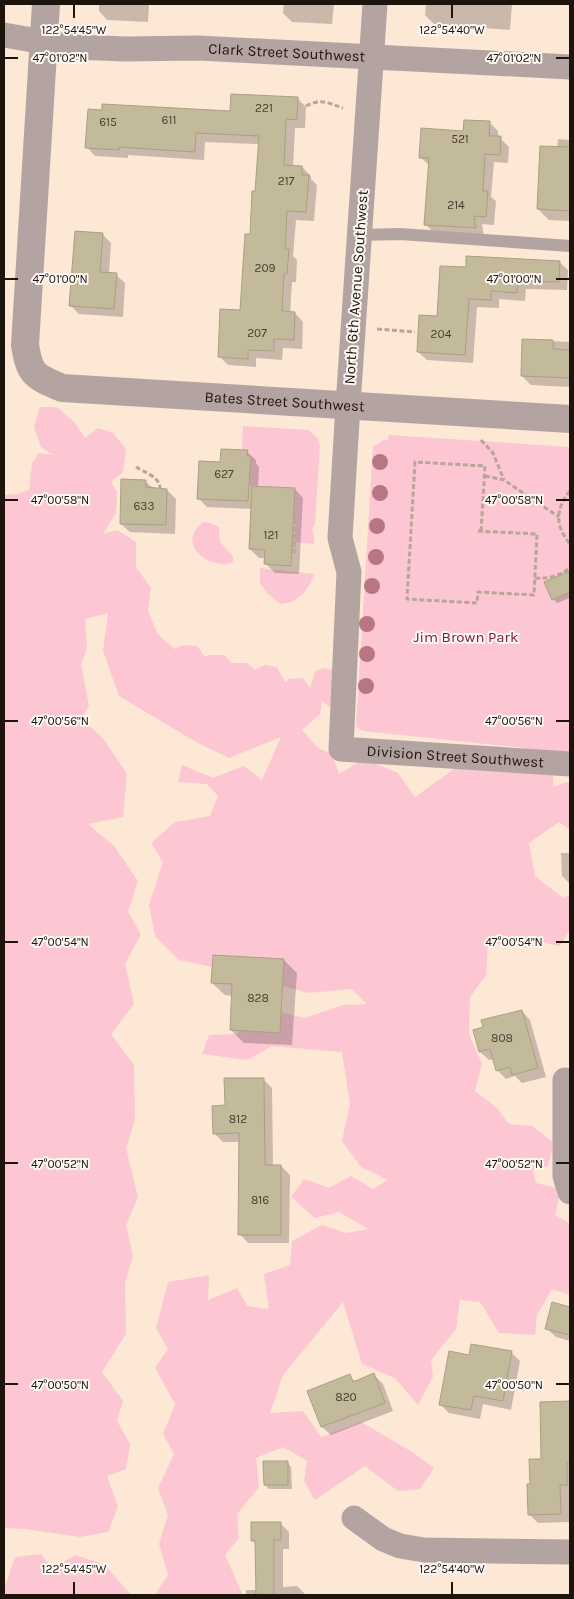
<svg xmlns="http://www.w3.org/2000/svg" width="574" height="1599" font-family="Karla,sans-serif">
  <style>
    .green { fill: #fcc7d3 }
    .shadow { fill: #0003 }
    .building { fill: #c3ba9b; stroke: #a9a082 }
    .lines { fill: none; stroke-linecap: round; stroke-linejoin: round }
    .path { stroke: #b8a696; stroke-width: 3; stroke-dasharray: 5 2.5; stroke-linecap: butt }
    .service { stroke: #b4a4a1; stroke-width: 12 }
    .minor { stroke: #b4a4a1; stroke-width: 25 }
    .tertiary { stroke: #b4a4a1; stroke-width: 28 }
    .tree { fill: #b87683 }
    .ticks { fill: none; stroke: #1d140b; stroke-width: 2 }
    .labels { text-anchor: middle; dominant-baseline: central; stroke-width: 4; stroke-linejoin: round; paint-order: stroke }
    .number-label { font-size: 12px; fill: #463e2f }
    .street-label { font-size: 15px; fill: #1d140b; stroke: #fdf8f3 }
    .park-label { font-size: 15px; fill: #801a40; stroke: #fdf8f3 }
    .ticks-label { font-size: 12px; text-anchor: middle; fill: #1d140b; stroke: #fdf8f3; stroke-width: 4; stroke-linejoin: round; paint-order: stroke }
  </style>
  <rect width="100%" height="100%" fill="#fde7d5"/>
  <path class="green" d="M40,407H57L75,423L85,438L98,428L113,433L126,449L123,472L111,482L117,492L116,513L103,534L117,530L136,542V567L151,588L148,611L158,634L174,649L184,645L197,646L205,657L210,655H224L231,663H247L255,670L265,665L277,667L285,682L289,679L303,678L310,688L315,671L324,668L340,670L331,708L322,701L320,714L302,730L318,748L332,754L339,774L364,759L398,773L415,797L476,753L496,765L524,748L363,731L356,727L373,447L384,440H388L389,435L570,447V753L554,751L553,787L570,781V830L559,822L529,843L535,876L563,898L570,895V930L560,946L540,942L527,948L488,943L486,975L470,997L469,1034L482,1064L475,1091L497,1108L509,1124L532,1126L554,1143L548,1166L533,1170L536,1183L561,1189L555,1215L570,1224V1295L552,1289L537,1315L535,1335L499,1333L480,1302L460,1300L456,1329L431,1360L433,1377L418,1405L395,1378L362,1364L343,1302L283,1375L270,1413L303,1411L321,1437L361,1422L409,1450L434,1468L420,1489L398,1491L365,1466L315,1500L304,1481L307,1461L283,1447L256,1458L259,1487L237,1514L239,1538L225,1555L242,1593L240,1595H157L156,1593L168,1575L159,1544L168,1515L158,1488L174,1454L163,1434L175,1404L155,1368L168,1349L156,1328L168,1282L209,1275L208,1300L237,1288L247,1306L269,1309L264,1274L290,1265L292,1241L322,1225L346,1233L368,1229L339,1212L315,1218L291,1197L304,1179L329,1188L351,1176L373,1189L388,1180L361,1167L342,1141L350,1104L342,1052L272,1046L247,1060L202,1054L209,1035L237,1034L270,1010L305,1018L343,1005L367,1004L352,989L308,993L227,970L179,960L155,936L149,905L163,862L151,843L175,822L210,816L218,796L207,784L178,782L182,765L213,778L244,766L262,780L281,737L229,758L196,742L119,696L103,651L108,613L85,619L87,648L81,665L89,706L81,719L102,737L127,774L123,817L88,824L114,846L138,881L128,912L141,934L125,964L134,1004L111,1034L134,1065L135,1120L126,1148L138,1197L126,1225L133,1256L125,1283L126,1334L102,1372L123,1401L117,1421L130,1444L126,1469L107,1476L118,1507L108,1532L80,1537L25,1529L4,1528V495L17,494L29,490L32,463L39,453L53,455L41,447L34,427Z
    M243,426L308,430L317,437L320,445L315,524L312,529L314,536V544L295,542L296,519L294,518L295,488L249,485L251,457L247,456V451L242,450Z
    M203,522L210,523L219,527L220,542L233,556V562C217,571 172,548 203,522Z
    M260,568L314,574C309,590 298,603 280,604L267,593L260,583Z
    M41,1554L52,1568L76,1555L105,1565L131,1595H4V1589L15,1557Z"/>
  <path class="shadow" d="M99,4H149L148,22L107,20L99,11Z
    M284,4H334L332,24L292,22L283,13Z
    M426,4H512L510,30L434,24L425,15Z
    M297,98L306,107L305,128H295L293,166L302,167L311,176V179L317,185L314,221L296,220L293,256L297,260L296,282H292L290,313H295L303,322L302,349L283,348L282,360L256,358V367L228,365L219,356L241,311L257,192L259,144L205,142L204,160L128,155V158L95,156L87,147Z
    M489,122L498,131V138H500L509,147L508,163L494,162L491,197L496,201L494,225L482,224L484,237L434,233L425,224L430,166L420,157L465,132Z
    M558,139L570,140V221L549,220L538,209L557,148Z
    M102,234L111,243L109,274L116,275L125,283L123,317L79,314L70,305Z
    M559,262L568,270L567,290L526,289L525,301L499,299V308L477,307L473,363L427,360L418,352L467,269Z
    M523,340L570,342V387L531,385L522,376Z
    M247,452L256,460V463L259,467L258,487L295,489L303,498L299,574L275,573L266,564V558H259L250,549L252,509L207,507L198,498L221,463Z
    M145,481L154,489L167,490L176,499L175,534L130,532L121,524Z
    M569,573L570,575V598L557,603L553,599Z
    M561,853H570V884L562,876Z
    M284,960L297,973L292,1045L244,1043L231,1030L233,996L225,995L212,983Z
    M522,1011L530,1020L546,1077L522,1083L515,1076L506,1079L497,1070L494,1059L489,1060L480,1052Z
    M263,1079L272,1088L273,1166H281L290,1175L289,1243H248L240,1234V1142H223L214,1133L226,1106Z
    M553,1304L570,1308V1341L556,1337L547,1329Z
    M511,1352L520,1361L511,1410L483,1404L480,1419L449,1413L440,1404L470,1356Z
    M374,1375L383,1384L393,1411L331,1435L322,1427L349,1376L356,1382Z
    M542,1403H570L569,1522L538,1523L529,1514L531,1485L543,1460Z
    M287,1462L291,1467L292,1489H269L265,1485Z
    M280,1523L289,1532V1549H283V1587L297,1586L306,1595H246V1590H257V1545L252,1540Z"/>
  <path class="building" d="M231,94L298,97L297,120L286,119L284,165L302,166V175H309L306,212L287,211L285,249H289L287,274H284L282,311L295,312L294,340L274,339V351L248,350V359L218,357L220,309L240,310L245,234H250L252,191H255L259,136L196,133L195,152L119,147V150L85,148L88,109L102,110V104L230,111Z
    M464,120L490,121L489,136H501L500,155L485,154L483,191H488L486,217L474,216L476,228L424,225L429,158H419L421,128L463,131Z
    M540,146L570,147V211L537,209Z
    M75,231L103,233L100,272L117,273L114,309L69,306Z
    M466,256L560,261L559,282L518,281L517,293L491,291V300L469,299L465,355L417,352L419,315L437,316L440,266L466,267Z
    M522,339L553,340V349L570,350V378L521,376Z
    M221,449L248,450L247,456H251L248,501L197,499L199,461L220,462Z
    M121,479L146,480V487L167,489L166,525L120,524Z
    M252,486L295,488L291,566L264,564L265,550L249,549Z
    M570,571V592L552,600L544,582Z
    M213,955L284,959L280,1033L230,1030L232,984L211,983Z
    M522,1010L538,1068L512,1075L510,1067L496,1071L490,1049L479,1052L473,1030L483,1027L481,1020Z
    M224,1078H264L265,1165H281V1235H238L239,1133L213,1134L212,1106L225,1105Z
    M552,1302L570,1307V1335L545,1329Z
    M471,1344L512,1351L503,1401L474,1396L471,1410L439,1405L449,1351L469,1355Z
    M374,1373L385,1403L321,1427L307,1391L350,1374L353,1382Z
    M570,1401V1462H567V1485H560L561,1514L528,1515L527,1484H530L529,1459H541L540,1402Z
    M263,1461H288V1485H264Z
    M251,1522H281V1540H274V1595H256L255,1541H251Z"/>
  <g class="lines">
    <path class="path" d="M306,106C321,98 328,103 343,108
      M377,329L415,332
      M481,440L493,453L504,480
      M136,467C144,472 160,477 160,488
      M485,476L504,480L559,517
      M570,491C555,509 555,526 570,544
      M294,520H295L294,553
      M478,531L537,534L534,595L478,592L477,603L407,599L415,462L485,466L481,531
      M535,578C549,579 559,576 570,568"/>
    <path class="service" d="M360,235L400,234L570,246"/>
    <g class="minor">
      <path id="s1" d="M375,4L348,405L340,538L349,572L341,749L570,764"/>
      <path id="s2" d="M4,35L72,47L126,49L198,48L570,67"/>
      <path d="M565,1080V1176L570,1192"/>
      <path d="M354,1518L383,1539L400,1546L424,1550L570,1552"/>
    </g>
    <path class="tertiary" id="s3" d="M46,4L25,345C30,376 35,376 62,388L570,419"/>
  </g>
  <g class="tree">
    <circle cx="380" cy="462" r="8"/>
    <circle cx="380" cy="493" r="8"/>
    <circle cx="377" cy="526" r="8"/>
    <circle cx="376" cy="557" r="8"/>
    <circle cx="372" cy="586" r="8"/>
    <circle cx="367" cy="624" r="8"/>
    <circle cx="367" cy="654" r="8"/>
    <circle cx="366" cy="686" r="8"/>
  </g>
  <path class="ticks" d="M74,5V18M452,5V18M5,58H18M556,58H569M5,279H18M556,279H569M5,500H18M556,500H569M5,721H18M556,721H569M5,942H18M556,942H569M5,1163H18M556,1163H569M5,1384H18M556,1384H569M74,1582V1594M452,1582V1594"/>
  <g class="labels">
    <g class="number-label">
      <text x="264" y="108">221</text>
      <text x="169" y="120">611</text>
      <text x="108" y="122">615</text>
      <text x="460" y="139">521</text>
      <text x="286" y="181">217</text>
      <text x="456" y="205">214</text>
      <text x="265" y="268">209</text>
      <text x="257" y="333">207</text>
      <text x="441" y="334">204</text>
      <text x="224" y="474">627</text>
      <text x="144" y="506">633</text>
      <text x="271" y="535">121</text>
      <text x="258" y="998">828</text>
      <text x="502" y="1038">808</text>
      <text x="238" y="1119">812</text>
      <text x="260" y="1200">816</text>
      <text x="346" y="1397">820</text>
    </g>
    <g class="street-label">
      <text stroke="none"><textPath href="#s2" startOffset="284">Clark Street Southwest</textPath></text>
      <text transform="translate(356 287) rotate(-86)">North 6th Avenue Southwest</text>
      <text stroke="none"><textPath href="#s3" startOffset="626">Bates Street Southwest</textPath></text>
      <text stroke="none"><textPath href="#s1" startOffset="862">Division Street Southwest</textPath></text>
    </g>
    <g class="park-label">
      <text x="466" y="637">Jim Brown Park</text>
    </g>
  </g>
  <g class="ticks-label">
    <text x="74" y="34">122°54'45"W</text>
    <text x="452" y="34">122°54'40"W</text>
    <text x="60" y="62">47°01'02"N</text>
    <text x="514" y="62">47°01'02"N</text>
    <text x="60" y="283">47°01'00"N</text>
    <text x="514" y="283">47°01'00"N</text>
    <text x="60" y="504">47°00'58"N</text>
    <text x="514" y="504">47°00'58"N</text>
    <text x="60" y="725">47°00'56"N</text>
    <text x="514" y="725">47°00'56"N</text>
    <text x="60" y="946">47°00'54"N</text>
    <text x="514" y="946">47°00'54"N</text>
    <text x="60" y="1168">47°00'52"N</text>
    <text x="514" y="1168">47°00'52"N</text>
    <text x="60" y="1389">47°00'50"N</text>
    <text x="514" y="1389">47°00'50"N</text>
    <text x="74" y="1573">122°54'45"W</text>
    <text x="452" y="1573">122°54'40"W</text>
  </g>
  <rect width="574" height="1599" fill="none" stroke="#1d140b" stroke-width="10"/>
</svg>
